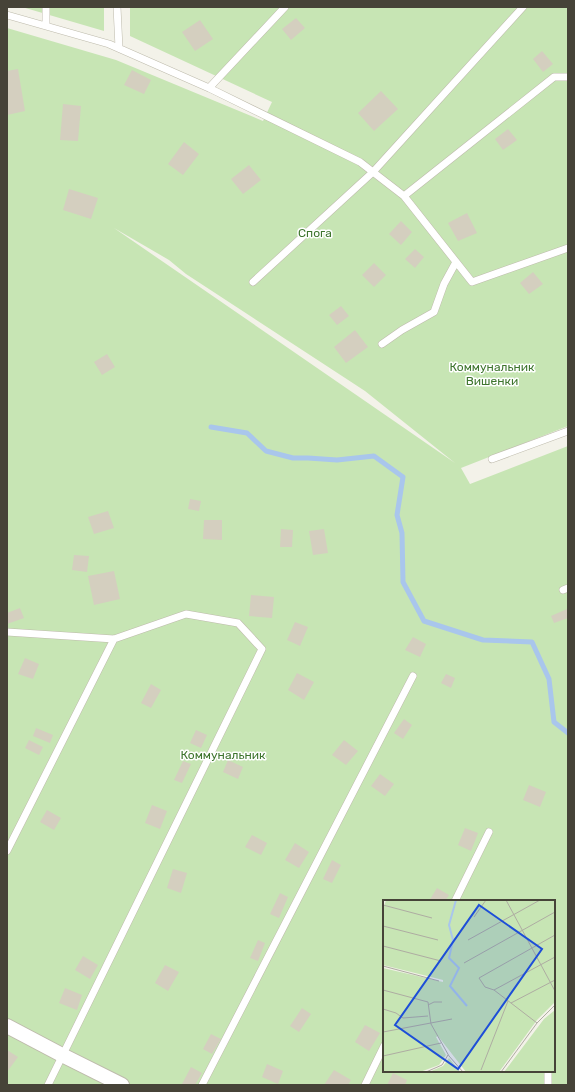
<svg xmlns="http://www.w3.org/2000/svg" width="575" height="1092" font-family="Rubik,sans-serif">
  <style>
    .green { fill: #c7e5b4; fill-rule: evenodd }
    .lines { fill: none; stroke-linecap: round; stroke-linejoin: round }
    .stream { stroke: #a9c6ec; stroke-width: 5 }
    .building { fill: #d4cfbf }
    .lane-casing { stroke: #bebbac; stroke-width: 8 }
    .street-casing { stroke: #bebbac; stroke-width: 16 }
    .lane { stroke: #fff; stroke-width: 7 }
    .street { stroke: #fff; stroke-width: 14 }
    .labels { text-anchor: middle; dominant-baseline: central; stroke-width: 3; stroke-linejoin: round; paint-order: stroke }
    .park-label { font-size: 12px; fill: #3e752e; stroke: #fff }
    .inset-river { fill: none; stroke: #a9c6ec; stroke-width: 2 }
    .inset-road { fill: none; stroke: #aeaca2; stroke-width: 1 }
    .view { fill: #1d4ed8; fill-opacity: 0.15; stroke: #1d4ed8; stroke-width: 2 }
    .inset-edge { fill: none; stroke: #464338; stroke-width: 2 }
  </style>
  <rect width="100%" height="100%" fill="#f3f2e9"/>
  <path class="green" d="M22,7H104V31Z
    M130,7H568V426L461,468L470,484L568,446V1085H7V28L116,60L263,121L272,102L130,36ZM114,228L169,260L186,274L365,391L455,463ZM384,901H554V1071H384Z"/>
  <g class="lines">
    <path class="stream" d="M211,427L247,433L266,451L293,458H308L337,460L374,456L403,477L397,515L402,533L403,582L424,621L483,640L532,642L549,679L554,722L568,733"/>
  </g>
  <path class="building" d="M296,18L305,28L291,40L282,29Z
    M200,20L213,39L195,51L182,32Z
    M542,51L553,64L543,72L533,59Z
    M18,69L25,111L7,115V71Z
    M132,70L151,80L144,94L124,85Z
    M381,91L398,109L374,131L358,113Z
    M63,104L81,106L78,141L60,140Z
    M508,129L517,140L503,150L495,139Z
    M184,142L199,154L183,175L168,164Z
    M249,165L261,180L243,194L231,179Z
    M69,189L98,198L91,219L63,210Z
    M467,213L477,233L458,241L448,223Z
    M401,221L412,232L401,245L389,234Z
    M415,249L424,257L415,268L405,259Z
    M374,263L386,275L374,287L362,275Z
    M533,272L543,284L529,294L520,283Z
    M341,306L349,316L337,325L329,315Z
    M355,330L368,347L346,363L334,347Z
    M107,354L115,367L102,375L94,362Z
    M190,499L201,501L199,511L188,509Z
    M108,511L114,528L94,534L88,517Z
    M204,520H222V540L203,539Z
    M281,529L293,530L292,547H280Z
    M324,529L328,553L313,555L309,531Z
    M74,555L89,556L87,572L72,570Z
    M114,571L120,599L94,605L88,576Z
    M251,595L274,597L272,618L249,616Z
    M20,608L24,618L7,624V613Z
    M567,609L568,618L554,623L551,616Z
    M295,622L308,627L300,646L287,640Z
    M413,637L426,644L420,657L405,650Z
    M25,658L39,664L33,679L18,674Z
    M297,673L314,682L304,700L288,690Z
    M446,674L455,678L451,688L441,683Z
    M151,684L161,690L151,708L141,703Z
    M404,719L412,725L403,739L394,733Z
    M36,728L53,735L50,743L33,736Z
    M196,730L207,735L201,748L190,743Z
    M29,740L43,747L39,755L25,748Z
    M344,740L358,751L346,765L332,755Z
    M228,760L243,767L238,779L223,772Z
    M183,761L191,764L182,783L174,780Z
    M380,774L394,784L385,796L371,786Z
    M529,785L546,792L540,807L523,800Z
    M152,805L167,811L160,829L145,823Z
    M47,810L61,818L54,830L40,822Z
    M465,828L478,833L471,851L458,845Z
    M252,835L267,843L261,855L245,847Z
    M295,843L309,852L299,868L285,860Z
    M332,860L341,865L332,883L323,879Z
    M173,869L187,873L181,893L167,888Z
    M437,888L449,895L445,901H429Z
    M280,893L288,897L279,918L270,914Z
    M258,940L265,943L258,961L250,958Z
    M83,956L98,965L90,979L75,970Z
    M165,965L179,972L168,991L155,983Z
    M65,988L82,995L77,1010L59,1003Z
    M302,1008L311,1014L299,1032L290,1026Z
    M365,1025L380,1033L369,1051L355,1042Z
    M211,1034L221,1039L212,1054L203,1049Z
    M7,1050L18,1057L7,1072Z
    M267,1064L283,1071L278,1084L262,1077Z
    M191,1067L202,1073L195,1085H184L182,1084Z
    M334,1070L351,1080L348,1085H324Z
    M393,1073L407,1080L405,1085H387Z"/>
  <g class="lines">
    <defs>
      <path id="lane" d="M117,7L119,48
        M7,15L109,44L209,88L360,162L404,196L472,282L568,248
        M46,26V7
        M209,88L285,7
        M404,196L554,77H568
        M253,282L373,172L523,7
        M382,344L402,330L434,312L444,284L456,262
        M492,459L568,431
        M563,590L568,588
        M7,632L114,639L186,614L238,623L262,649L48,1085
        M7,851L114,639
        M455,901L489,832
        M202,1085L413,676
        M365,1085L384,1046
        M548,1085V1071"/>
      <path id="street" d="M7,1026L62,1055L122,1085"/>
    </defs>
    <use href="#lane" class="lane-casing"/>
    <use href="#street" class="street-casing"/>
    <use href="#lane" class="lane"/>
    <use href="#street" class="street"/>
  </g>
  <g class="labels">
    <g class="park-label">
      <text x="315" y="233">Спога</text>
      <text x="492" y="367">Коммунальник<tspan x="492" dy="14">Вишенки</tspan></text>
      <text x="223" y="755">Коммунальник</text>
    </g>
  </g>
  <g transform="translate(383 900)">
    <rect width="172" height="172" fill="#f3f2e9"/>
    <path d="M3,0H172V102L154,120L116,172H83L55,136L53,137L63,155L56,165L37,172H0V68L60,82V80L0,65V9ZM172,110V172H121L161,119ZM66,158L77,172H46L60,166Z" fill="#c7e5b4"/>
    <path class="inset-river" d="M73,0L66,25L70,40L66,58L76,68L67,86L84,106"/>
    <path class="inset-road" d="M123,0L172,91M0,5L49,18M91,17L103,0M0,26L55,40M85,40L157,0M0,46L58,61M81,63L172,12M0,66L56,81M0,90L45,102L48,124L66,156L80,172M111,90L172,57M128,103L172,80M45,105L51,102H59M0,109L13,113L20,118L45,116M154,123L111,90L102,87L96,78L172,35M0,132L69,119M0,156L58,143M98,170L125,101M43,172L59,165L65,155M118,172L154,123L172,105"/>
    <path class="view" d="M96,5L159,49L75,169L12,125Z"/>
    <rect width="172" height="172" class="inset-edge"/>
  </g>
  <rect width="575" height="1092" fill="none" stroke="#464338" stroke-width="16"/>
</svg>
